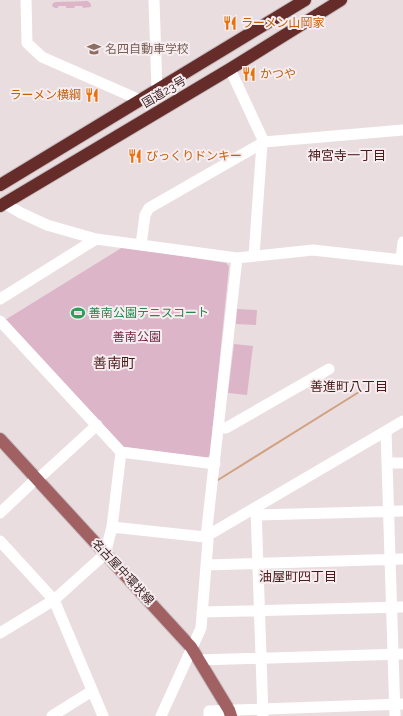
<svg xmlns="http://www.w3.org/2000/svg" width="403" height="716" font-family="Raleway,'Noto Sans JP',sans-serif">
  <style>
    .green { fill: #dcb5c8 }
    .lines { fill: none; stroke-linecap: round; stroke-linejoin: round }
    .stream { stroke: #d1a282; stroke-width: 2 }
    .major-casing { stroke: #c4bcbc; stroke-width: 14 }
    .highway-casing { stroke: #c4bcbc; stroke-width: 14 }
    .minor { stroke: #fff; stroke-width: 11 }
    .major { stroke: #a16061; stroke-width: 12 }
    .highway { stroke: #662c2a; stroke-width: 12 }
    .labels { text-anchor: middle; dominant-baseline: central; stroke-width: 4; stroke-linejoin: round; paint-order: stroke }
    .food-label { font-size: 12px; fill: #c56008; stroke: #f6edf0; text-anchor: start }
    .education-label { font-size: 12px; fill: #785e54; stroke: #f6edf0; text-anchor: start }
    .street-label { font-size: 12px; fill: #391e1f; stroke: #f6edf0 }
    .leisure-label { font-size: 12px; fill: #27864d; stroke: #f6edf0; text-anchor: start }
    .park-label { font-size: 12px; fill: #712843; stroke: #f6edf0 }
    .neighbourhood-label { font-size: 13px; fill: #4b1a1a; stroke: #f6edf0 }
    .quarter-label { font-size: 14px; fill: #4b1a1a; stroke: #f6edf0 }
  </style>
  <rect width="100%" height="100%" fill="#eadde0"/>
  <path class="green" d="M88,1L91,4V7L83,8L82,6H75L74,8H66V6H58V8H55L52,6L53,3L56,2Z
    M123,247L226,263L229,266L210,455L207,458L124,447L5,320Z
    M237,309L257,310L256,325L236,324Z
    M234,344L253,346L247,395L228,393Z"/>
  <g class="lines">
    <path class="stream" d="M218,480L359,392"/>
    <defs>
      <path id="major" d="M0,439L191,647L229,710L231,716"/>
      <path id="highway" d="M0,185L305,0
        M0,206L230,69L341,0"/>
    </defs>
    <use href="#major" class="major-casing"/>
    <use href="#highway" class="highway-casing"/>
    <path class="minor" d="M26,0L27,43L42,57L140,100
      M154,0L157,90
      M230,69L264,142
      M4,203L21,213L47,225L96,239L237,258L313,250L403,260
      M141,245L145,215L149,208L264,142L403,130
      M254,256L262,143
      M401,260L403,242
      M0,299L96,239
      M0,321L121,452L215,464
      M218,427L226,428L329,369
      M386,431L395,716
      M387,463H403
      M38,479L97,425
      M256,508L263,716
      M0,513L37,478
      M257,515L403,511
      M112,527L205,537L403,421
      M0,541L54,600L103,716
      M206,565L403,559
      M202,612L403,607
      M0,633L54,600L105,554L112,527L121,452
      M199,660L403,654
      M52,716L92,691
      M161,716L201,628L208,541L206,537L237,258
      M209,716V711L403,704"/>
    <use href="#major" class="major"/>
    <use href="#highway" class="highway"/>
  </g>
  <defs>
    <symbol id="restaurant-bare" viewBox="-9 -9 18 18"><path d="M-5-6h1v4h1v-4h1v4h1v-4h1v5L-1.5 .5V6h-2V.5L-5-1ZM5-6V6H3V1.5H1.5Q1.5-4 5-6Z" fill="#e8710a" stroke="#f6edf0" stroke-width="2.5" paint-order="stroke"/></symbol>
    <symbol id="university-bare" viewBox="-9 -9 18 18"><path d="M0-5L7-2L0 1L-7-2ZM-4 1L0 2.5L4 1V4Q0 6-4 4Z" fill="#8d6e63" stroke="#f6edf0" stroke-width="2.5" paint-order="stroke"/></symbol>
    <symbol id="stadium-bare" viewBox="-9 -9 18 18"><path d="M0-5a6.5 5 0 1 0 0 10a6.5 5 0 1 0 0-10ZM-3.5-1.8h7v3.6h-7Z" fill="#2e9e5b" stroke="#f6edf0" stroke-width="2.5" paint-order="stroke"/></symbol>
  </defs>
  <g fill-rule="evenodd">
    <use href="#restaurant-bare" x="220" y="13" width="20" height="20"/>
    <use href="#university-bare" x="84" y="39" width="20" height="20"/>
    <use href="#restaurant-bare" x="239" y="64" width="20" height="20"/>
    <use href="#restaurant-bare" x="82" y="85" width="20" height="20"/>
    <use href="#restaurant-bare" x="125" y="146" width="20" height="20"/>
    <use href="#stadium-bare" x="68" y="303" width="20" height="20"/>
  </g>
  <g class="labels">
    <g class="food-label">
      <text x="241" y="23">ラーメン山岡家</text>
      <text x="260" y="74">かつや</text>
      <text x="81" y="95" text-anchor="end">ラーメン横綱</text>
      <text x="146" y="156">びっくりドンキー</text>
    </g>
    <g class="education-label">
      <text x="105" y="49">名四自動車学校</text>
    </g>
    <g class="street-label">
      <text transform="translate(164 92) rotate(-31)">国道23号</text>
      <text transform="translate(123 572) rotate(47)">名古屋中環状線</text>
    </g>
    <g class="leisure-label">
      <text x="89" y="313">善南公園テニスコート</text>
    </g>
    <g class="park-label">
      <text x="137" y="337">善南公園</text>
    </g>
    <g class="neighbourhood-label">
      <text x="347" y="155">神宮寺一丁目</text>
      <text x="349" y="386">善進町八丁目</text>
      <text x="298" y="576">油屋町四丁目</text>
    </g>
    <g class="quarter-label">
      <text x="114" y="363">善南町</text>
    </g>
  </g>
</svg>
